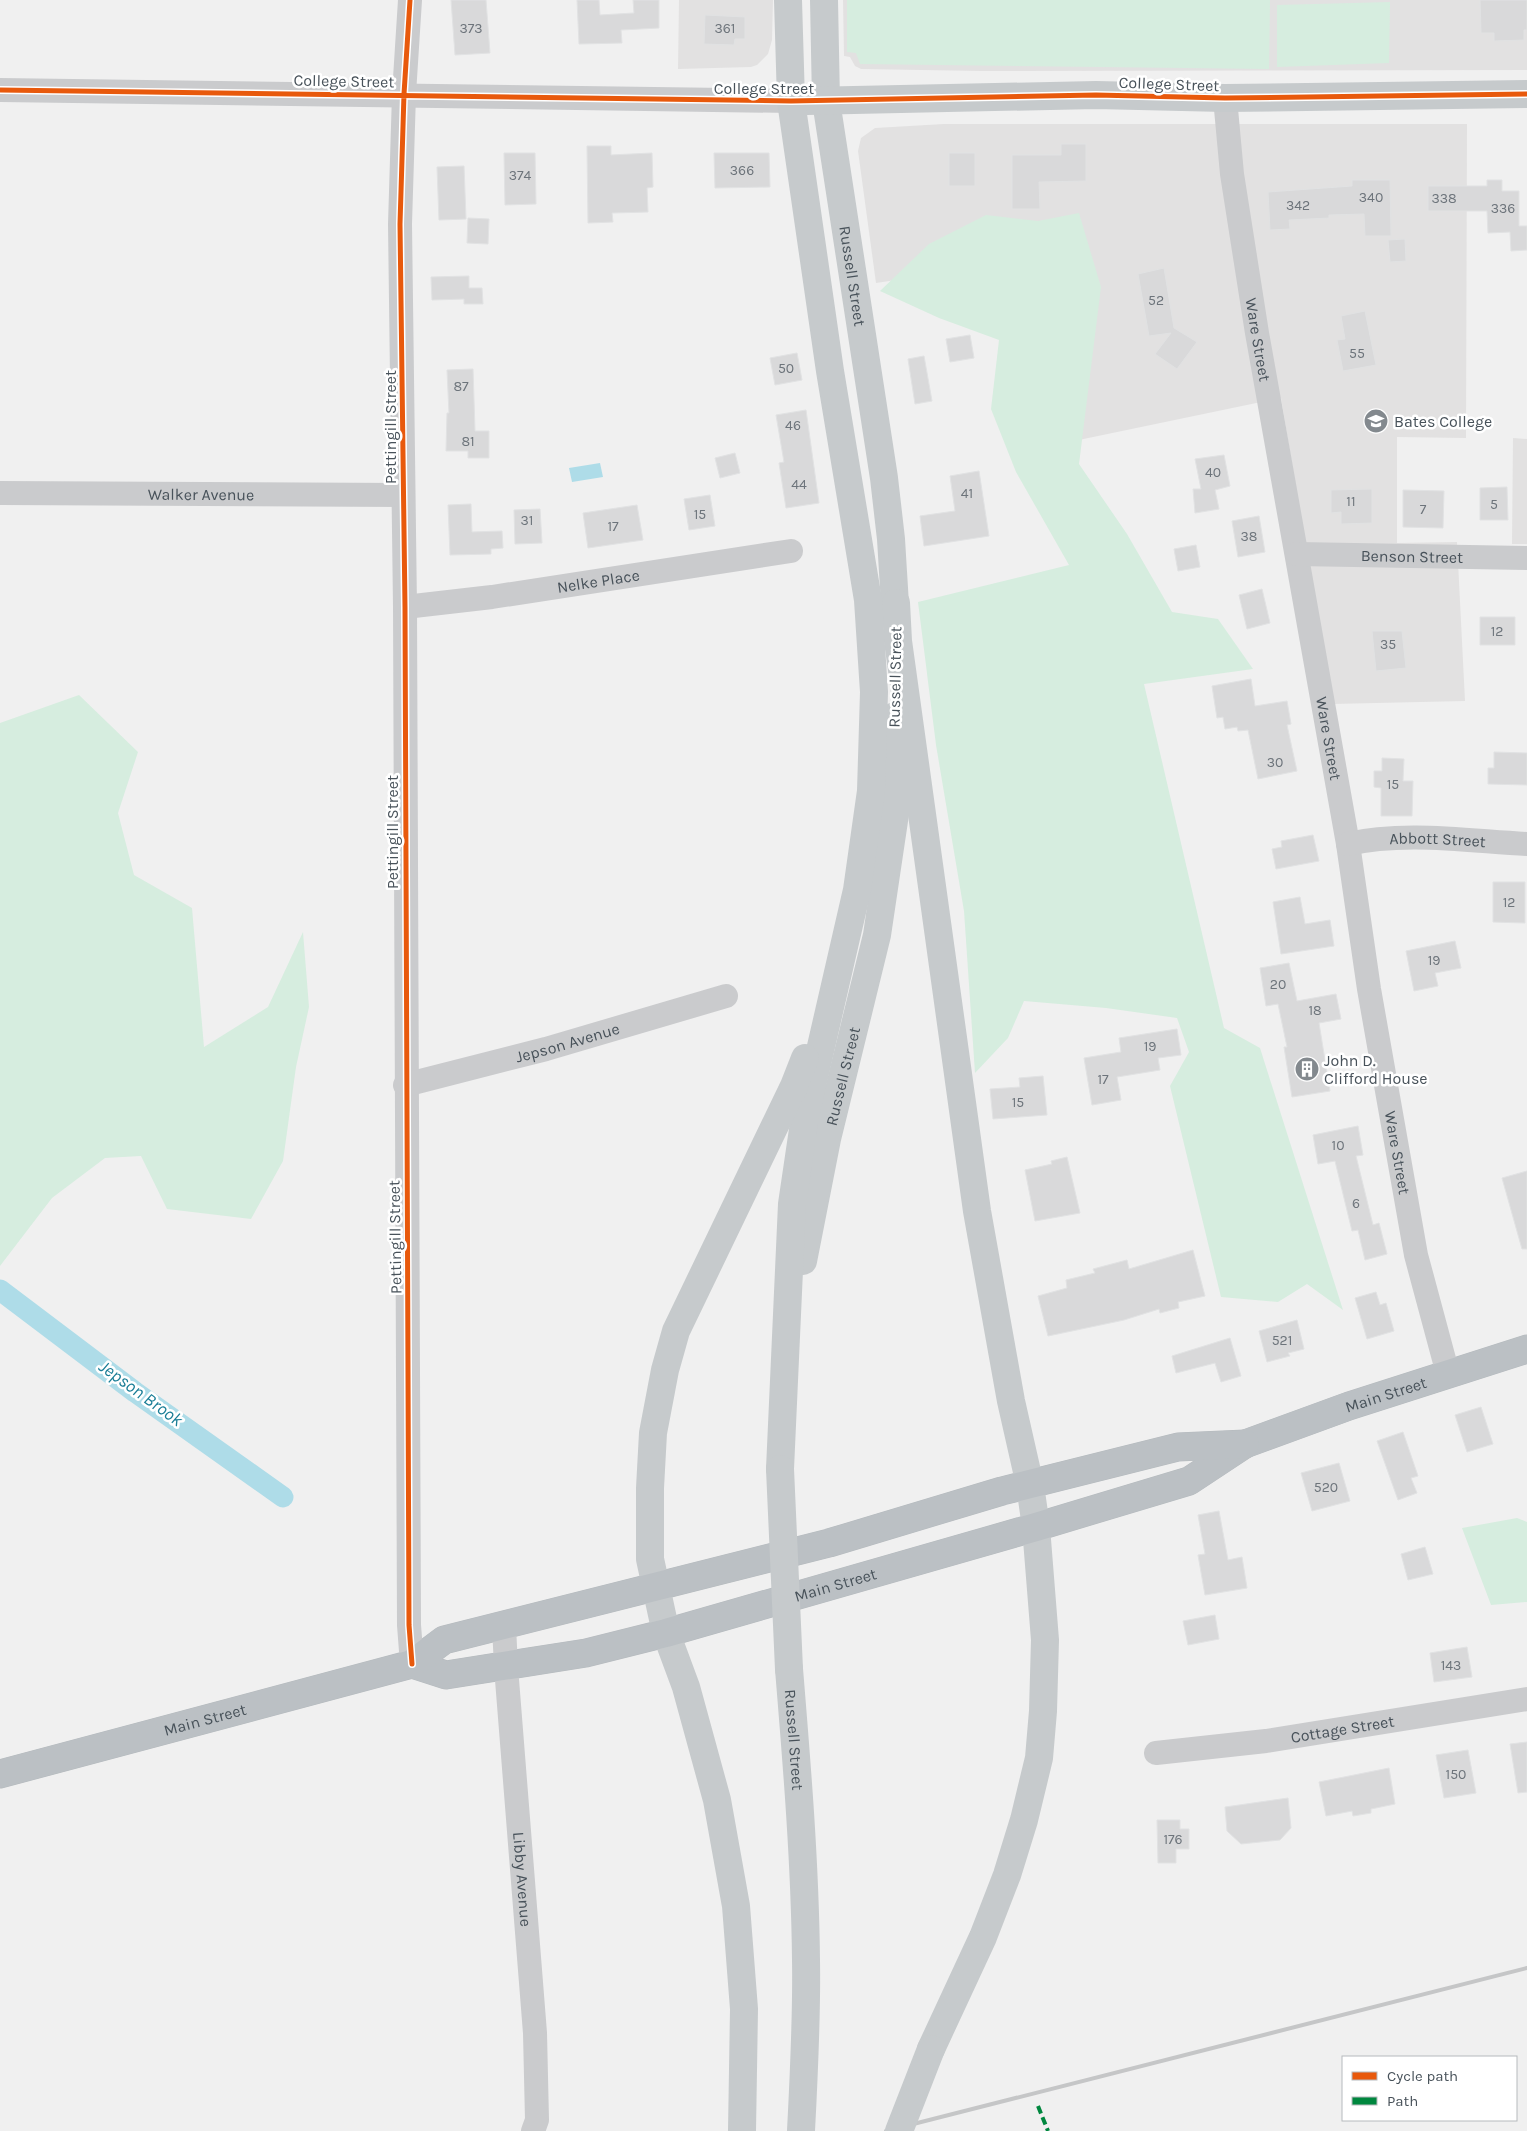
<svg xmlns="http://www.w3.org/2000/svg" width="1527" height="2131" font-family="Karla,sans-serif">
  <style>
    .education { fill: #e2e1e1 }
    .green { fill: #d6eddf }
    .water { fill: #aedce8 }
    .lines { fill: none; stroke-linecap: round; stroke-linejoin: round }
    .canal { stroke: #aedce8; stroke-width: 21 }
    .building { fill: #d9d9da; stroke: #e1e2e3 }
    .highway-casing { stroke: #b5babe; stroke-width: 29 }
    .minor { stroke: #cacbcd; stroke-width: 24 }
    .major { stroke: #c6cacc; stroke-width: 28 }
    .highway { stroke: #bbc0c4; stroke-width: 28 }
    .rail { stroke: #c5c6c7; stroke-width: 4 }
    .major-bridge { stroke: #c6cacc; stroke-width: 28 }
    .quiet { stroke: #00873e; stroke-width: 4; stroke-dasharray: 8 4; stroke-linecap: butt }
    .cycleway-casing { stroke: #fff; stroke-width: 8 }
    .cycleway { stroke: #e8590c; stroke-width: 5 }
    .labels { text-anchor: middle; dominant-baseline: central; stroke-width: 5; stroke-linejoin: round; paint-order: stroke }
    .number-label { font-size: 14px; fill: #6d747b }
    .street-label { font-size: 16px; fill: #48525a; stroke: #fff }
    .poi-label { font-size: 16px; fill: #48525a; stroke: #fff; text-anchor: start }
    .water-label { font-size: 18px; font-style: italic; fill: #197d96; stroke: #fff }
  </style>
  <rect width="100%" height="100%" fill="#f0f0f0"/>
  <path class="education" d="M679,0H773L772,40L768,54L757,65L751,67L678,69Z
    M843,0H1527V70L981,71L861,69L855,66L850,57L844,56Z
    M944,124H1467L1466,438L1397,437V543L1457,542L1465,701L1332,704L1281,398L1074,441L1043,258L876,283L858,151L861,138L875,128Z
    M1513,438L1527,439V544H1512Z"/>
  <path class="green" d="M847,0H1270L1269,69L860,64L856,53L847,52Z
    M1390,2L1389,63L1277,67V5Z
    M1079,213L1101,287L1079,464L1127,534L1172,612L1218,619L1253,669L1144,684L1224,1028L1260,1048L1343,1310L1307,1284L1278,1302L1221,1297L1170,1086L1189,1052L1177,1018L1106,1008L1024,1001L1008,1038L975,1073L964,911L936,745L918,602L1069,565L1016,472L991,409L999,340L939,318L880,291L929,244L986,215L1038,221Z
    M79,695L138,752L118,813L134,875L192,908L204,1047L268,1007L303,932L309,1007L296,1067L283,1161L251,1219L167,1209L141,1156L105,1158L52,1198L0,1266V723Z
    M1517,1518L1527,1522V1602L1491,1605L1462,1528Z"/>
  <path class="water" d="M600,463L603,477L572,482L569,468Z"/>
  <g class="lines">
    <path class="canal" d="M0,1290L135,1392L283,1497"/>
  </g>
  <path class="building" d="M451,0H486L490,53L455,55Z
    M577,0H599L600,15L634,13L633,0H659V28L621,30L622,43L579,44Z
    M1480,0H1527V30H1524V40L1494,41V33H1481Z
    M705,15L745,17V39H735L734,45L704,44Z
    M1061,144H1086V181L1039,182L1040,209H1012V155H1061Z
    M587,146H611V155L652,153L653,187L647,188L648,212L612,213L613,222L588,223Z
    M504,153H535L536,204L505,205Z
    M714,153H769L770,187L715,188Z
    M949,153H975V186H949Z
    M464,166L466,219L439,220L437,167Z
    M1352,180H1390L1391,236H1365L1364,214L1329,215V218L1289,220L1290,229L1270,230L1268,192L1352,186Z
    M1487,180H1502V191H1519V226H1527V250L1511,251L1510,232L1488,233L1487,211H1428V186H1487Z
    M468,218L489,219L488,244L467,243Z
    M1405,239L1406,261L1390,262L1388,240Z
    M1164,268L1174,328L1197,342L1177,369L1155,354L1171,333L1149,336L1138,274Z
    M469,276V288H482L483,304H464V299L432,300L431,277Z
    M1365,311L1376,365L1343,371L1337,340L1345,339L1341,316Z
    M970,335L974,358L950,362L946,339Z
    M797,353L802,380L775,385L770,358Z
    M924,356L932,401L915,404L908,359Z
    M473,369L475,431H489V458H468V451H446L447,413H449L447,370Z
    M806,410L819,503L786,508L779,463L784,462L776,415Z
    M735,453L740,473L720,478L715,458Z
    M1224,455L1230,486L1215,490L1219,509L1195,513L1193,489H1201L1195,459Z
    M979,471L989,536L924,546L920,516L955,511L950,476Z
    M1507,487L1508,520H1480V488Z
    M1372,489V523L1341,524V512L1331,513V490Z
    M1403,490L1444,491L1443,528L1403,527Z
    M710,495L715,526L689,530L684,499Z
    M471,504L472,532L502,531L503,548L491,549V554L450,555L448,505Z
    M637,505L643,540L588,548L583,513Z
    M540,509L542,543L515,544L514,510Z
    M1259,516L1265,552L1238,557L1232,521Z
    M1196,545L1200,567L1178,571L1174,549Z
    M1262,589L1270,623L1247,629L1239,595Z
    M1480,617H1515V645H1480Z
    M1372,631H1402L1406,668L1376,671Z
    M1251,679L1255,706L1287,701L1291,724L1287,725L1297,771L1258,779L1248,730L1238,731L1237,727L1225,729L1223,717L1217,718L1212,686Z
    M1494,752L1527,753V785L1488,784V768H1494Z
    M1382,758L1404,759L1403,781H1413L1412,816H1381V788L1374,787V771H1382Z
    M1313,835L1319,861L1276,869L1272,849L1282,847L1281,841Z
    M1493,882H1525V923L1493,922Z
    M1300,897L1305,924L1330,920L1334,946L1281,954L1273,902Z
    M1455,941L1461,968L1435,973L1438,986L1414,991L1406,951Z
    M1289,963L1297,1001L1336,994L1341,1019L1319,1023L1330,1091L1292,1097L1284,1047H1287L1278,1004L1266,1006L1260,968Z
    M1177,1029L1181,1055L1158,1058L1160,1070L1117,1077L1121,1100L1092,1105L1084,1058L1121,1052L1119,1038Z
    M1043,1076L1047,1115L993,1119L990,1089L1020,1087L1019,1078Z
    M1358,1126L1363,1155L1356,1156L1373,1225L1379,1223L1387,1254L1365,1260L1358,1230L1352,1231L1335,1161L1318,1164L1313,1135Z
    M1067,1157L1080,1213L1035,1221L1025,1170L1052,1164L1051,1161Z
    M1527,1171V1249H1522L1502,1178Z
    M1193,1250L1205,1296L1178,1302L1179,1308L1160,1313L1159,1309L1124,1320L1048,1336L1038,1296L1067,1288L1066,1280L1095,1273L1093,1269L1127,1260L1129,1269Z
    M1376,1292L1380,1305L1386,1303L1394,1331L1367,1339L1355,1298Z
    M1297,1320L1304,1349L1288,1353L1290,1356L1267,1362L1259,1331Z
    M1230,1338L1241,1376L1221,1382L1215,1363L1176,1373L1172,1356Z
    M1481,1407L1493,1444L1467,1452L1455,1415Z
    M1403,1432L1418,1476L1411,1478L1417,1493L1398,1500L1377,1441Z
    M1339,1463L1350,1501L1312,1511L1301,1473Z
    M1219,1511L1228,1560L1242,1557L1247,1588L1205,1595L1198,1555L1205,1554L1198,1515Z
    M1425,1547L1433,1574L1408,1580L1401,1554Z
    M1215,1615L1219,1639L1188,1645L1183,1621Z
    M1467,1647L1472,1677L1434,1682L1430,1653Z
    M1527,1742V1792L1518,1793L1510,1744Z
    M1468,1750L1476,1793L1444,1798L1436,1755Z
    M1389,1768L1395,1804L1371,1809V1813L1353,1816L1352,1811L1326,1816L1319,1782Z
    M1288,1798L1291,1828L1280,1840L1241,1844L1227,1831L1225,1807Z
    M1157,1820H1180V1829H1189V1849H1176V1863H1158Z"/>
  <g class="lines">
    <defs>
      <g id="highway">
        <path id="s12" d="M412,1664L446,1675L586,1653L666,1633L1036,1527L1189,1481L1245,1444L1349,1406L1527,1349"/>
        <path id="s13" d="M0,1774L412,1664L444,1640L829,1543L1002,1491L1178,1447L1245,1444"/>
      </g>
    </defs>
    <use href="#highway" class="highway-casing"/>
    <g class="minor">
      <path d="M410,0L404,94L400,224L405,607L409,1625L412,1664"/>
      <path d="M0,90L791,101"/>
      <path id="s1" d="M1225,98L1232,174L1257,333L1348,844L1369,989L1416,1255L1448,1374"/>
      <path id="s2" d="M0,493L403,495"/>
      <path id="s3" d="M1297,554L1527,558"/>
      <path id="s4" d="M405,607L492,597L791,551"/>
      <path id="s5" d="M1348,844C1404,831 1469,841 1527,844"/>
      <path id="s6" d="M405,1085L546,1049L726,996"/>
      <path id="s7" d="M504,1626L506,1667L535,2033L537,2120L533,2131"/>
      <path id="s8" d="M1156,1753L1266,1741L1527,1699"/>
    </g>
    <g class="major">
      <path id="s9" d="M824,0L826,101L884,478L891,539L896,621"/>
      <path d="M807,101L1096,95L1225,98L1527,94"/>
      <path d="M896,603L898,641L977,1211L1011,1401L1030,1485L1036,1527L1045,1640L1043,1711L1039,1758L1024,1820L1007,1875L983,1937L931,2049"/>
      <path id="s10" d="M803,1261L827,1139L877,935L895,814V716"/>
      <path d="M780,1469L792,1204L805,1116L857,890L871,791L874,692L868,600L830,371L791,101L788,0"/>
      <path id="s11" d="M789,1669C797,1766 805,1863 806,1960C807,2017 804,2074 801,2131"/>
      <path d="M742,2131L744,2009L736,1906L717,1800L686,1687L666,1633L650,1559V1488L653,1433L665,1370L676,1331L794,1086L805,1058"/>
    </g>
    <use href="#highway" class="highway"/>
    <path class="rail" d="M886,2131L1527,1968"/>
    <path class="major-bridge" d="M780,1469L789,1669
      M899,2131L931,2049"/>
    <path class="quiet" d="M1038,2106L1048,2131"/>
    <defs>
      <path id="cycleway" d="M410,0L404,94L400,224L405,607L409,1625L412,1664
        M0,90L791,101L1096,95L1225,98L1527,94"/>
    </defs>
    <use href="#cycleway" class="cycleway-casing"/>
    <use href="#cycleway" class="cycleway"/>
  </g>
  <defs>
    <symbol id="university-disc" viewBox="-11 -11 22 22"><circle r="9.5" fill="#83898e" stroke="#fff"/><path d="M0-5L7-2L0 1L-7-2ZM-4 1L0 2.5L4 1V4Q0 6-4 4Z" fill="#fff"/></symbol>
    <symbol id="building-disc" viewBox="-11 -11 22 22"><circle r="9.5" fill="#83898e" stroke="#fff"/><path d="M-4-6H4V6H1V3H-1V6H-4ZM-2.5-4.3h1.7v1.8h-1.7ZM.8-4.3h1.7v1.8H.8ZM-2.5-1h1.7V.8h-1.7ZM.8-1h1.7V.8H.8Z" fill="#fff"/></symbol>
  </defs>
  <g fill-rule="evenodd">
    <use href="#university-disc" x="1362" y="407" width="28" height="28"/>
    <use href="#building-disc" x="1293" y="1055" width="28" height="28"/>
  </g>
  <g class="labels">
    <g class="number-label">
      <text x="471" y="28">373</text>
      <text x="725" y="28">361</text>
      <text x="742" y="170">366</text>
      <text x="520" y="175">374</text>
      <text x="1371" y="197">340</text>
      <text x="1444" y="198">338</text>
      <text x="1298" y="205">342</text>
      <text x="1503" y="208">336</text>
      <text x="1156" y="300">52</text>
      <text x="1357" y="353">55</text>
      <text x="786" y="368">50</text>
      <text x="461" y="386">87</text>
      <text x="793" y="425">46</text>
      <text x="468" y="441">81</text>
      <text x="1213" y="472">40</text>
      <text x="799" y="484">44</text>
      <text x="967" y="493">41</text>
      <text x="1351" y="501">11</text>
      <text x="1494" y="504">5</text>
      <text x="1423" y="509">7</text>
      <text x="700" y="514">15</text>
      <text x="527" y="520">31</text>
      <text x="613" y="526">17</text>
      <text x="1249" y="536">38</text>
      <text x="1497" y="631">12</text>
      <text x="1388" y="644">35</text>
      <text x="1275" y="762">30</text>
      <text x="1393" y="784">15</text>
      <text x="1509" y="902">12</text>
      <text x="1434" y="960">19</text>
      <text x="1278" y="984">20</text>
      <text x="1315" y="1010">18</text>
      <text x="1150" y="1046">19</text>
      <text x="1103" y="1079">17</text>
      <text x="1018" y="1102">15</text>
      <text x="1338" y="1145">10</text>
      <text x="1356" y="1203">6</text>
      <text x="1282" y="1340">521</text>
      <text x="1326" y="1487">520</text>
      <text x="1451" y="1665">143</text>
      <text x="1456" y="1774">150</text>
      <text x="1173" y="1839">176</text>
    </g>
    <g class="street-label">
      <text transform="translate(344 81) rotate(1)">College Street</text>
      <text transform="translate(1169 84) rotate(2)">College Street</text>
      <text x="764" y="88">College Street</text>
      <text stroke="none"><textPath href="#s9" startOffset="278">Russell Street</textPath></text>
      <text stroke="none"><textPath href="#s1" startOffset="244">Ware Street</textPath></text>
      <text transform="translate(390 427) rotate(-90)">Pettingill Street</text>
      <text stroke="none"><textPath href="#s2" startOffset="201">Walker Avenue</textPath></text>
      <text stroke="none"><textPath href="#s3" startOffset="115">Benson Street</textPath></text>
      <text stroke="none"><textPath href="#s4" startOffset="195">Nelke Place</textPath></text>
      <text transform="translate(895 677) rotate(-89)">Russell Street</text>
      <text stroke="none"><textPath href="#s1" startOffset="649">Ware Street</textPath></text>
      <text transform="translate(392 832) rotate(-90)">Pettingill Street</text>
      <text stroke="none"><textPath href="#s5" startOffset="90">Abbott Street</textPath></text>
      <text stroke="none"><textPath href="#s6" startOffset="168">Jepson Avenue</textPath></text>
      <text stroke="none"><textPath href="#s10" startOffset="189">Russell Street</textPath></text>
      <text stroke="none"><textPath href="#s1" startOffset="1069">Ware Street</textPath></text>
      <text transform="translate(395 1237) rotate(-91)">Pettingill Street</text>
      <text stroke="none"><textPath href="#s12" startOffset="1021">Main Street</textPath></text>
      <text stroke="none"><textPath href="#s12" startOffset="436">Main Street</textPath></text>
      <text stroke="none"><textPath href="#s13" startOffset="212">Main Street</textPath></text>
      <text stroke="none"><textPath href="#s8" startOffset="188">Cottage Street</textPath></text>
      <text stroke="none"><textPath href="#s11" startOffset="71">Russell Street</textPath></text>
      <text stroke="none"><textPath href="#s7" startOffset="254">Libby Avenue</textPath></text>
    </g>
    <g class="poi-label">
      <text x="1394" y="421">Bates College</text>
      <text x="1324" y="1060">John D.<tspan x="1324" dy="18">Clifford House</tspan></text>
    </g>
    <g class="water-label">
      <text transform="translate(141 1393) rotate(36)">Jepson Brook</text>
    </g>
  </g>
  <rect x="1342" y="2056" width="175" height="65" fill="#ffffff" stroke="#b6babd"/>
  <rect x="1352" y="2072" width="25" height="8" fill="#e8590c" stroke="#b6babd"/>
  <text x="1387" y="2081" font-size="15" fill="#48525a">Cycle path</text>
  <rect x="1352" y="2097" width="25" height="8" fill="#00873e" stroke="#b6babd"/>
  <text x="1387" y="2106" font-size="15" fill="#48525a">Path</text>
</svg>
